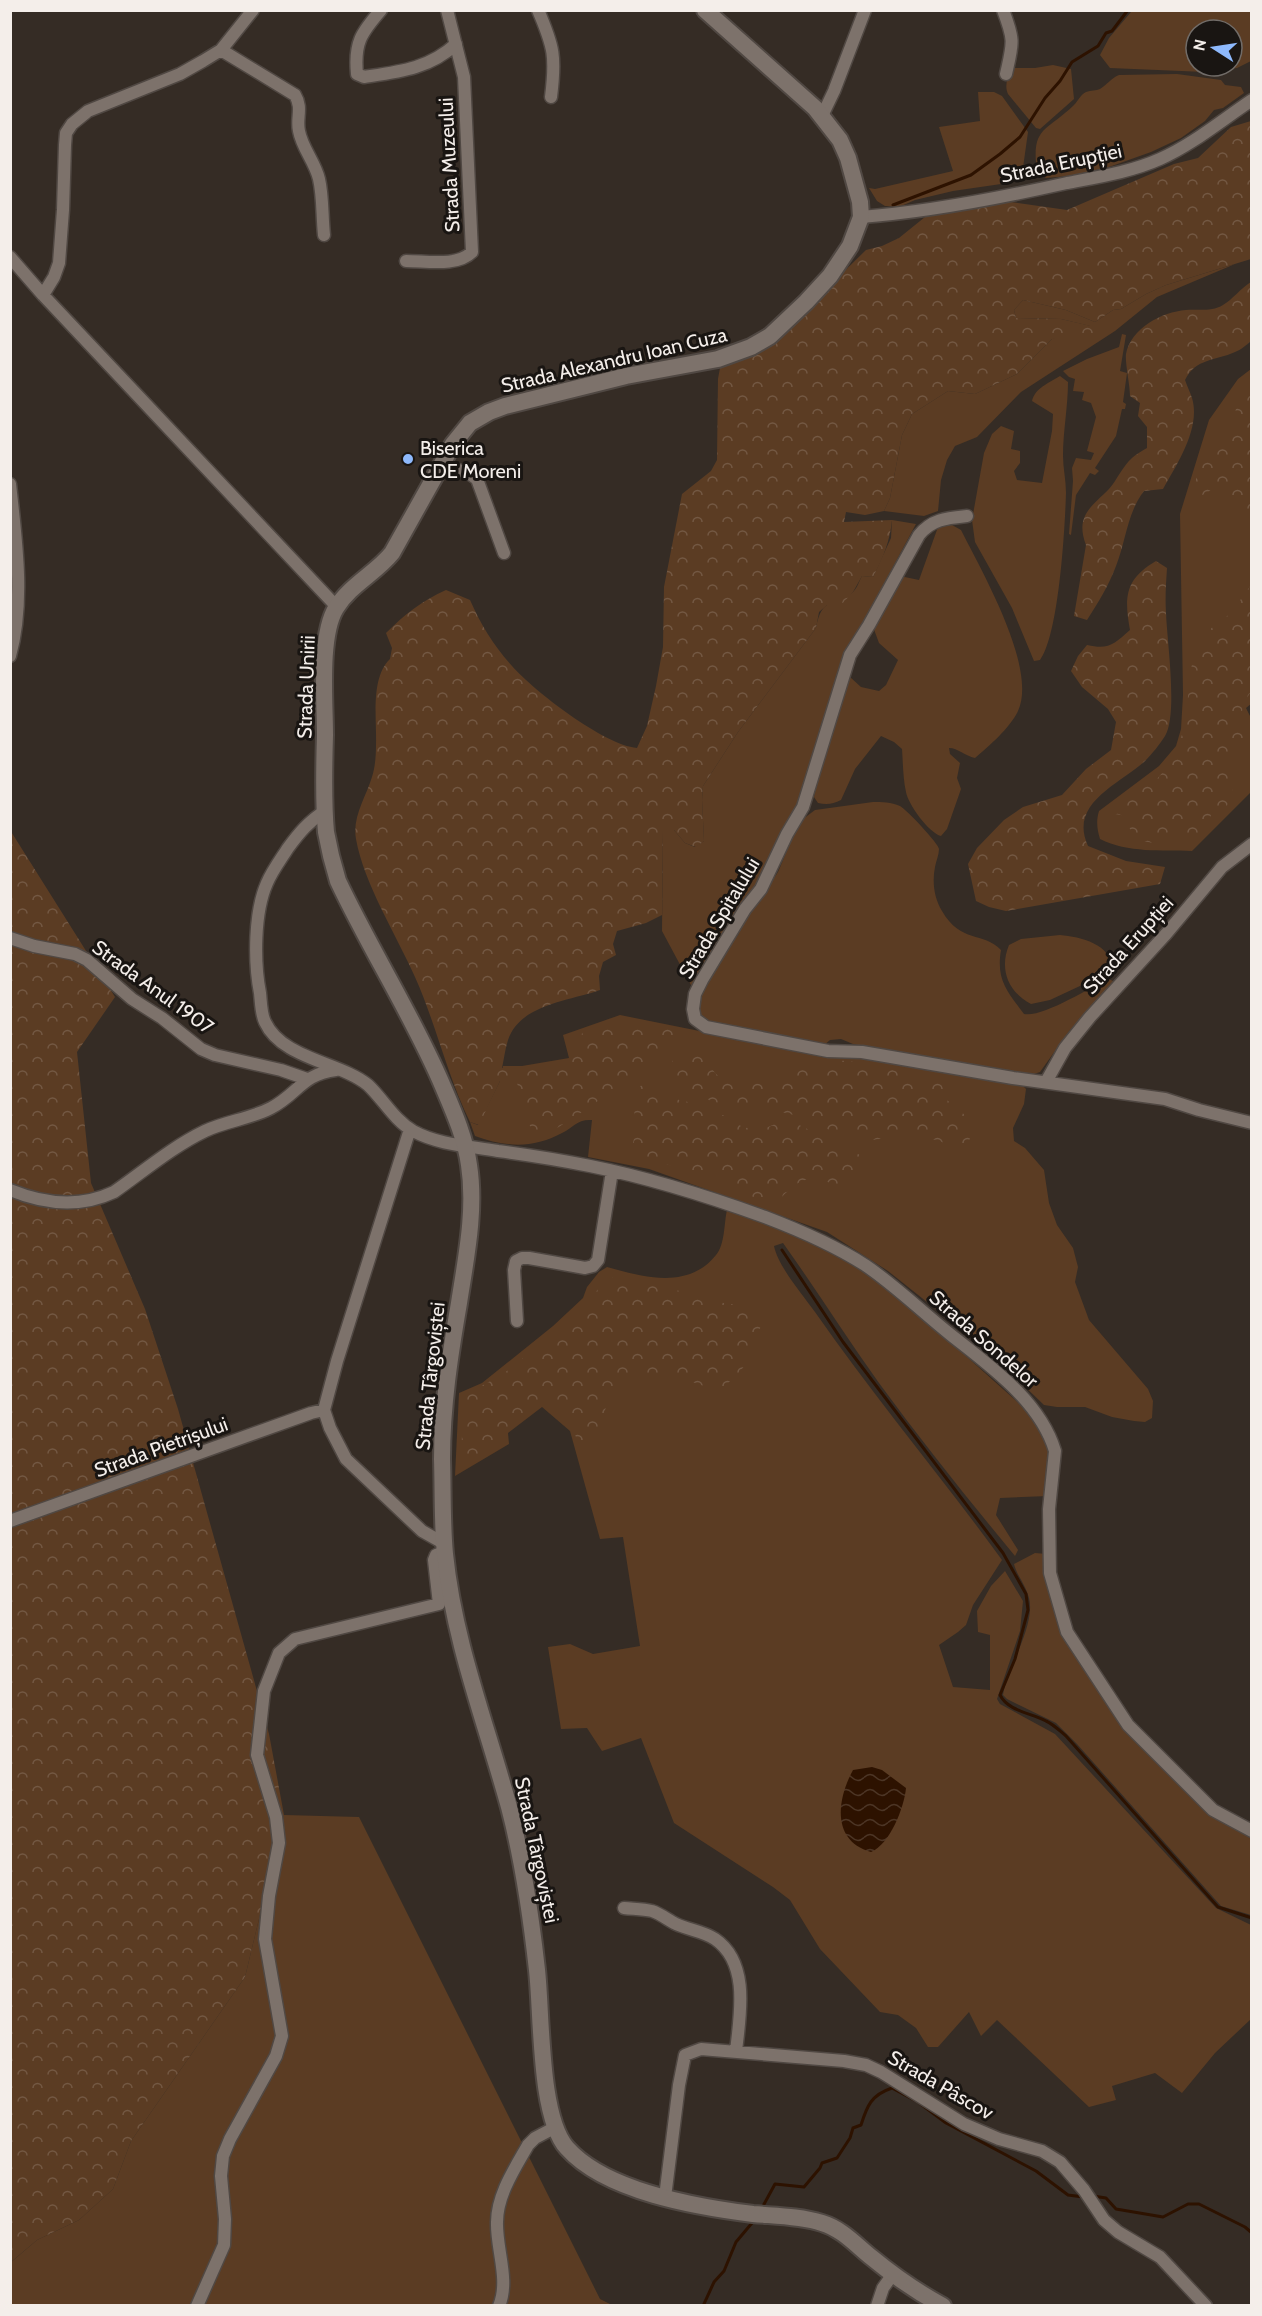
<svg xmlns="http://www.w3.org/2000/svg" width="1262" height="2316" font-family="Cabin,sans-serif">
  <style>
    .green { fill: #5b3c23; fill-rule: evenodd }
    .forest { fill: url(#forest-crowns) }
    .water { fill: url(#water-waves) }
    .lines { fill: none; stroke-linecap: round; stroke-linejoin: round }
    .stream { stroke: #2d1200; stroke-width: 3 }
    .minor-casing { stroke: #504843; stroke-width: 15 }
    .secondary-casing { stroke: #504843; stroke-width: 20 }
    .minor { stroke: #7d726b; stroke-width: 12 }
    .secondary { stroke: #7d726b; stroke-width: 16 }
    .poi-dot { fill: #8eb9fc; stroke: #191512; stroke-width: 2 }
    .labels { text-anchor: middle; dominant-baseline: central; stroke-width: 6; stroke-linejoin: round; paint-order: stroke }
    .street-label { font-size: 20px; fill: #f4eeea; stroke: #191512 }
    .poi-label { font-size: 20px; fill: #f4eeea; stroke: #191512; text-anchor: start }
  </style>
  <defs>
    <pattern id="forest-crowns" width="20" height="18" patternUnits="userSpaceOnUse" patternTransform="scale(1.5)"><rect width="20" height="18" fill="#5b3c23"/><path d="M2 6a3 3 0 1 1 6 0M12 15a3 3 0 1 1 6 0" fill="none" stroke="#735843"/></pattern>
    <pattern id="water-waves" width="16" height="10" patternUnits="userSpaceOnUse" patternTransform="scale(1.5)"><rect width="16" height="10" fill="#2d1200"/><path d="M0 5q4-4 8 0t8 0" fill="none" stroke="#4c3525"/></pattern>
  </defs>
  <rect width="100%" height="100%" fill="#352c25"/>
  <path class="green" d="M1140,10L1251,11V61L1237,68L1205,72L1110,68L1100,55L1109,38L1131,12ZM1196,30H1232V66H1196Z
    M1053,65L1071,69L1074,99L1040,129L1036,128L1008,94C1004,85 1008,76 1011,68H1035Z
    M1177,74L1221,80L1225,85L1241,87L1244,93L1223,108L1214,110L1205,121L1181,138L1151,152L1109,167L1069,176L1046,178L1037,173C1031,126 1045,133 1074,105C1078,101 1080,95 1086,92C1091,90 1096,91 1100,89C1107,85 1111,78 1119,75Z
    M978,92H994L1002,96L1028,132L1022,175L1008,183L953,191L915,200L899,207L885,206L877,201L869,188L875,189L953,171L939,127L980,121Z
    M1235,264L1157,297L1115,331L1021,392L977,437L955,446L947,460L941,480L938,511L924,516L884,511L890,498L902,435L912,414L948,391L975,394L1017,374L1052,339L1090,326L1061,319L1016,318L1014,310L1023,300L1066,310L1095,322L1113,310L1121,309L1146,294L1166,285Z
    M1122,334L1126,335L1120,371L1127,373L1123,402L1126,404L1125,409H1122L1116,436L1095,468L1099,471L1095,475L1090,473L1076,495L1071,535L1069,534L1073,481L1072,468L1076,458L1091,460L1094,453L1087,451L1096,417L1091,403L1082,400L1084,392L1073,391L1075,379L1069,377L1063,371L1087,359L1119,347Z
    M1251,369L1252,703L1246,708L1251,718V792L1192,851C1161,850 1128,853 1100,839C1097,829 1096,821 1099,811L1159,766L1176,746L1181,729L1183,695L1180,514L1209,420L1238,379Z
    M1060,376L1068,382C1068,407 1063,431 1063,456C1063,468 1066,480 1066,493C1065,527 1059,635 1040,660L1034,661L1012,608L975,542L972,520L984,453L992,434L1001,426L1014,431L1011,449L1020,451V463L1014,471L1017,480L1042,483L1052,431L1053,414L1032,401C1035,388 1049,383 1060,376Z
    M892,520L916,524L845,656L799,807L790,816L773,861L729,932L707,959L700,976L692,987L662,931L663,830H674L685,843L695,847L704,841L702,800L703,786L738,732L816,628C822,596 832,608 852,593C857,589 859,581 862,576L873,577L891,538Z
    M952,525L961,530C981,570 1038,668 1018,711C1010,728 989,746 975,758C965,756 958,748 949,748L950,754L960,763L957,778L961,789L947,829L941,836C929,833 908,804 906,792C903,779 903,763 902,749L894,742L881,736L855,769L841,800C833,804 827,805 818,803L814,797L824,753L845,679L850,677L861,687L879,691L886,685L898,660L879,643L872,624L900,576L919,580L938,527Z
    M873,802C882,802 891,802 900,806C906,809 939,844 939,849C939,855 936,861 935,867C932,882 934,898 942,911C961,944 983,931 1001,950C996,980 1007,991 1024,1014C1042,1018 1089,988 1108,979L1116,982L1070,1030L1040,1072L1031,1075L924,1059L853,1044L841,1039L830,1040L823,1046L713,1025L700,1016L698,999L723,954L738,935L747,915L762,897L778,872L799,822L815,810Z
    M1060,935C1081,937 1113,944 1112,971L1050,1000L1031,1004C1008,992 999,969 1009,945L1021,939Z
    M620,1015L789,1049L862,1056L1022,1085L1026,1089L1024,1104L1013,1128L1014,1141L1025,1148L1044,1170L1049,1203L1057,1225L1073,1248L1078,1267L1075,1282L1089,1320L1148,1389L1153,1401L1152,1418L1145,1422L1134,1421L1112,1417L1085,1407H1057L1044,1405L986,1349L888,1271L827,1232L649,1169L588,1157L592,1120C577,1119 574,1127 562,1133C533,1149 505,1147 475,1136L470,1122L478,1125L500,1081L503,1066H522L569,1058L563,1035Z
    M727,1210L807,1239L881,1280L1023,1407C1054,1441 1050,1453 1048,1496L1000,1498L996,1515L1018,1550L1015,1556C968,1499 922,1442 879,1383C846,1337 816,1289 783,1243L774,1246C778,1266 802,1294 815,1312C874,1397 941,1476 1002,1560L973,1605L966,1625L958,1632L939,1645L953,1687L990,1690V1635L978,1632L977,1611L991,1586L1005,1571L1023,1601L1020,1631L997,1699L1000,1704L1055,1734L1216,1908L1251,1925V2019L1215,2053L1182,2093L1155,2073L1112,2086L1116,2100L1089,2107L997,2020L981,2036L969,2012L938,2047H928L916,2028L898,2015L880,2012L820,1949L790,1900L773,1887L674,1823L641,1738L602,1751L587,1728L561,1729L548,1647L570,1644L593,1654L640,1646L623,1537L600,1539L570,1431L542,1407L508,1433L509,1444L455,1476L459,1393L482,1383L553,1326L583,1298L587,1287L599,1272L607,1267C643,1277 688,1290 716,1255C725,1245 724,1223 727,1210Z
    M1035,1553L1047,1554L1060,1631L1071,1650L1124,1722L1195,1798L1251,1834V1915L1221,1906L1077,1744L1056,1723L1007,1699L1003,1695C1007,1668 1036,1625 1029,1598C1026,1585 1017,1576 1014,1564Z
    M284,1815L359,1817L600,2299L612,2305H11L10,2263L37,2240L79,2220L113,2189L131,2141L245,1977Z"/>
  <path class="forest" d="M1251,121V259L1166,285L1146,294L1121,309L1113,310L1095,322L1066,310L1023,300L1014,310L1016,318L1061,319L1091,326L1096,336L1052,339L1017,374L975,394L948,391L912,414L902,435L890,498L884,511L865,515L846,512L844,522L892,520C890,541 883,558 873,577L862,576L853,592L841,605H827L819,612L816,628L738,732L703,786L702,800L704,841L696,847L685,843L674,830H663L662,915L646,923L617,931L613,944L616,955L603,962L599,976L600,990C570,1001 520,1004 508,1040C505,1049 504,1059 502,1068L523,1070L572,1058L580,1046L582,1033L604,1024L619,1022L684,1030L685,1035L674,1048L582,1112L540,1139L533,1136L517,1083L500,1081L479,1125L470,1122C447,1075 436,1024 415,977C396,934 364,884 356,839C352,817 366,797 372,777C375,768 376,756 376,746C377,720 370,678 390,659L392,648L386,633C404,615 423,600 446,590L470,600C481,625 494,646 512,666C534,691 604,745 637,748L647,726L656,686L663,647L664,587L682,494L711,471L717,460L718,379L720,368L773,341L866,250L882,246L899,238L925,217L1011,202L1067,210L1174,164L1198,158L1231,127Z
    M1251,282V341C1246,345 1241,350 1235,352C1215,361 1196,358 1185,380C1187,386 1190,392 1192,398C1201,428 1177,464 1163,489L1144,491C1127,513 1126,541 1116,566C1109,585 1098,603 1087,620L1074,616L1086,545C1075,516 1091,507 1109,489C1117,480 1122,467 1132,458C1136,454 1142,451 1147,448V427L1138,416L1140,403L1130,396C1130,384 1125,364 1126,354C1131,328 1162,312 1186,310C1198,309 1212,312 1223,305C1232,300 1241,288 1251,282Z
    M1251,383V533L1249,525L1222,490L1213,489L1199,497L1194,492C1195,473 1206,452 1220,438C1223,435 1228,432 1230,428C1240,409 1231,399 1251,383Z
    M1156,561L1167,568C1166,583 1165,598 1166,613C1167,641 1178,714 1165,736C1160,744 1152,754 1145,761C1120,784 1068,803 1088,846L1126,861L1165,867L1160,884L1006,911L989,907L976,901L968,864L977,848L1004,820L1023,807L1062,795L1086,769L1111,750L1116,722L1108,709L1082,687L1071,671L1078,656L1087,645C1109,650 1114,644 1130,630C1124,597 1125,579 1156,561Z
    M1251,585V692C1236,710 1243,721 1250,741L1243,747L1234,748L1231,761L1233,788L1225,812L1211,815C1207,828 1203,834 1189,836L1182,826L1169,831L1158,844L1133,839L1126,816L1110,813L1108,808L1129,792L1157,779L1173,760L1184,729L1193,655L1209,630L1231,613Z
    M10,830L115,997L77,1052L91,1183L145,1309L178,1409L269,1734L284,1815L245,1977L131,2141L113,2189L79,2220L37,2240L11,2262Z
    M693,1047L717,1075L760,1084L772,1083L789,1078L804,1066L836,1060L864,1063L941,1082L947,1100L966,1116L974,1126L968,1144L961,1150L937,1140L903,1136L872,1140L831,1131L807,1118L768,1109L712,1102L694,1091L672,1071C670,1055 680,1053 693,1047Z
    M651,1084L679,1100L697,1104L727,1117L744,1128L768,1127L787,1119L864,1157C864,1168 855,1177 851,1188C810,1179 809,1168 776,1203L729,1190V1181L722,1173C711,1174 701,1179 690,1176L689,1167L629,1161L635,1134L634,1098L640,1086Z
    M619,1276L659,1285L717,1302L758,1308L763,1318L752,1357L736,1376L721,1389C701,1387 688,1381 671,1370C654,1381 652,1381 632,1375L609,1397L600,1427L580,1448C574,1429 563,1404 540,1403L507,1428L488,1451L464,1464L461,1453L463,1418L465,1401L469,1393L503,1374L579,1314L605,1280Z"/>
  <path class="water" d="M872,1767L882,1770L906,1788C904,1808 890,1844 871,1852C831,1841 837,1799 853,1770Z"/>
  <g class="lines">
    <path class="stream" d="M893,205L971,175L1000,154L1020,137L1045,98L1060,81L1072,62L1098,46L1106,33L1112,31L1128,10
      M782,1250L843,1342L1003,1553L1026,1594L1028,1610L1015,1659L1000,1695C1008,1711 1031,1713 1046,1721C1053,1724 1060,1731 1066,1736L1218,1907L1252,1918
      M1093,2196L1106,2198L1116,2209L1163,2217L1188,2204H1199L1245,2227L1252,2233
      M763,2206L775,2184L804,2187L820,2168L822,2163L837,2158L850,2138L853,2128L861,2125C867,2106 871,2095 892,2088L918,2102L946,2123L1036,2171L1068,2195L1083,2197
      M703,2306L714,2282L724,2271L736,2242L752,2223"/>
    <defs>
      <path id="minor" d="M381,10C361,33 354,43 357,74L364,77C398,72 429,69 456,44
        M538,10C554,47 556,57 551,97
        M1003,10C1015,41 1013,43 1006,74
        M221,50L295,95C303,108 296,118 299,131C302,148 315,162 319,179C323,196 322,216 324,235
        M822,116L834,91L865,10
        M861,217C930,212 1000,198 1067,183C1098,177 1131,172 1160,159C1192,145 1222,120 1252,100
        M10,257L43,295L337,607
        M406,261C427,261 457,267 472,252L464,77L447,10
        M43,295L54,277L59,263L63,210L65,145L66,133L72,124L88,111L180,74L203,61L221,50L253,10
        M441,464L470,474L477,479L504,553
        M10,484C16,539 25,602 10,656
        M967,516C947,518 932,519 919,535L869,625L850,655L803,807L787,834L761,889L745,909L702,980L695,994L693,1009L695,1019L706,1027L828,1051L862,1052L1013,1078L1165,1099L1199,1110L1252,1123
        M325,811C309,821 299,833 288,848C281,859 272,871 267,883C254,912 254,962 260,993C261,1002 261,1014 265,1022C282,1059 340,1062 368,1085C383,1099 394,1120 413,1131C439,1145 469,1146 498,1151C529,1155 560,1160 590,1166C650,1178 707,1196 765,1217C799,1230 834,1245 865,1265C896,1286 922,1312 951,1335C990,1366 1040,1401 1055,1451L1049,1509L1050,1573L1067,1632L1128,1725L1213,1810L1252,1831
        M10,938L34,946L75,954L87,960L132,999L162,1018L201,1049L215,1055L281,1070L307,1079
        M1046,1082L1065,1048L1090,1017L1166,934L1222,867L1252,844
        M410,1129L337,1361L324,1410L330,1428L346,1459L422,1531L445,1544
        M10,1190C44,1204 80,1208 114,1192C144,1171 172,1147 205,1131C226,1121 250,1119 271,1108C298,1094 302,1074 336,1070
        M517,1321L514,1270L516,1261L522,1258H529L585,1268L593,1266L598,1260L612,1171
        M10,1521L311,1413L324,1410
        M624,1908C633,1909 643,1909 652,1911C661,1914 668,1920 676,1924C689,1930 703,1931 715,1939C750,1963 740,2015 736,2051
        M665,2197L679,2085L685,2055L701,2049L844,2061L866,2065L881,2072L964,2124L999,2139L1042,2151L1060,2162L1084,2190L1104,2220L1118,2232L1160,2257L1206,2306
        M197,2306L224,2245L225,2219L221,2176L223,2156L230,2139L276,2056L282,2036L265,1939L269,1896L279,1843L276,1817L257,1755L264,1691L279,1653L295,1639L439,1604L434,1560L436,1555L445,1552
        M499,2306C510,2280 496,2249 497,2222C497,2195 515,2168 528,2145L535,2138L554,2128
        M877,2306L883,2288L893,2274"/>
      <path id="secondary" d="M705,10L815,108L840,140L848,158L860,202L861,217L850,246L830,276L806,302L770,336L751,347L718,359L626,376L505,406L489,412L470,423L453,444L392,553C376,573 350,585 336,608C319,636 325,701 325,735C324,767 323,800 326,832C329,849 333,865 338,881C370,949 411,1013 441,1082C452,1108 465,1136 469,1165C476,1210 466,1258 459,1303C450,1355 442,1406 442,1459C443,1490 442,1523 445,1554C454,1642 486,1723 509,1807C523,1860 531,1916 537,1970C542,2015 539,2117 567,2148C606,2192 697,2207 753,2214C776,2216 799,2216 822,2223C842,2229 855,2244 871,2257C894,2276 917,2292 943,2306"/>
    </defs>
    <use href="#minor" class="minor-casing"/>
    <use href="#secondary" class="secondary-casing"/>
    <use href="#minor" class="minor"/>
    <use href="#secondary" class="secondary"/>
  </g>
  <circle class="poi-dot" cx="408" cy="459" r="6"/>
  <g class="labels">
    <g class="street-label">
      <text transform="translate(1061 163) rotate(-12)">Strada Erupției</text>
      <text transform="translate(449 165) rotate(-93)">Strada Muzeului</text>
      <text transform="translate(614 360) rotate(-13)">Strada Alexandru Ioan Cuza</text>
      <text transform="translate(306 687) rotate(-88)">Strada Unirii</text>
      <text transform="translate(719 918) rotate(-59)">Strada Spitalului</text>
      <text transform="translate(1128 945) rotate(-48)">Strada Erupției</text>
      <text transform="translate(153 987) rotate(36)">Strada Anul 1907</text>
      <text transform="translate(984 1339) rotate(41)">Strada Sondelor</text>
      <text transform="translate(430 1376) rotate(-84)">Strada Târgoviștei</text>
      <text transform="translate(161 1447) rotate(-20)">Strada Pietrișului</text>
      <text transform="translate(537 1850) rotate(78)">Strada Târgoviștei</text>
      <text transform="translate(941 2085) rotate(30)">Strada Pâscov</text>
    </g>
    <g class="poi-label">
      <text x="420" y="448">Biserica<tspan x="420" dy="23">CDE Moreni</tspan></text>
    </g>
  </g>
  <rect width="1262" height="2316" fill="none" stroke="#f4eeea" stroke-width="24"/>
  <g transform="translate(1214 48) rotate(282)"><circle r="28" fill="#191512" stroke="#716c68" stroke-width="1.5"/>
  <path d="M0-4.5L10 22L0 15L-10 22Z" fill="#8eb9fc"/>
  <text y="-9" font-size="16" font-weight="bold" text-anchor="middle" fill="#f4eeea">N</text>
  </g>
</svg>
